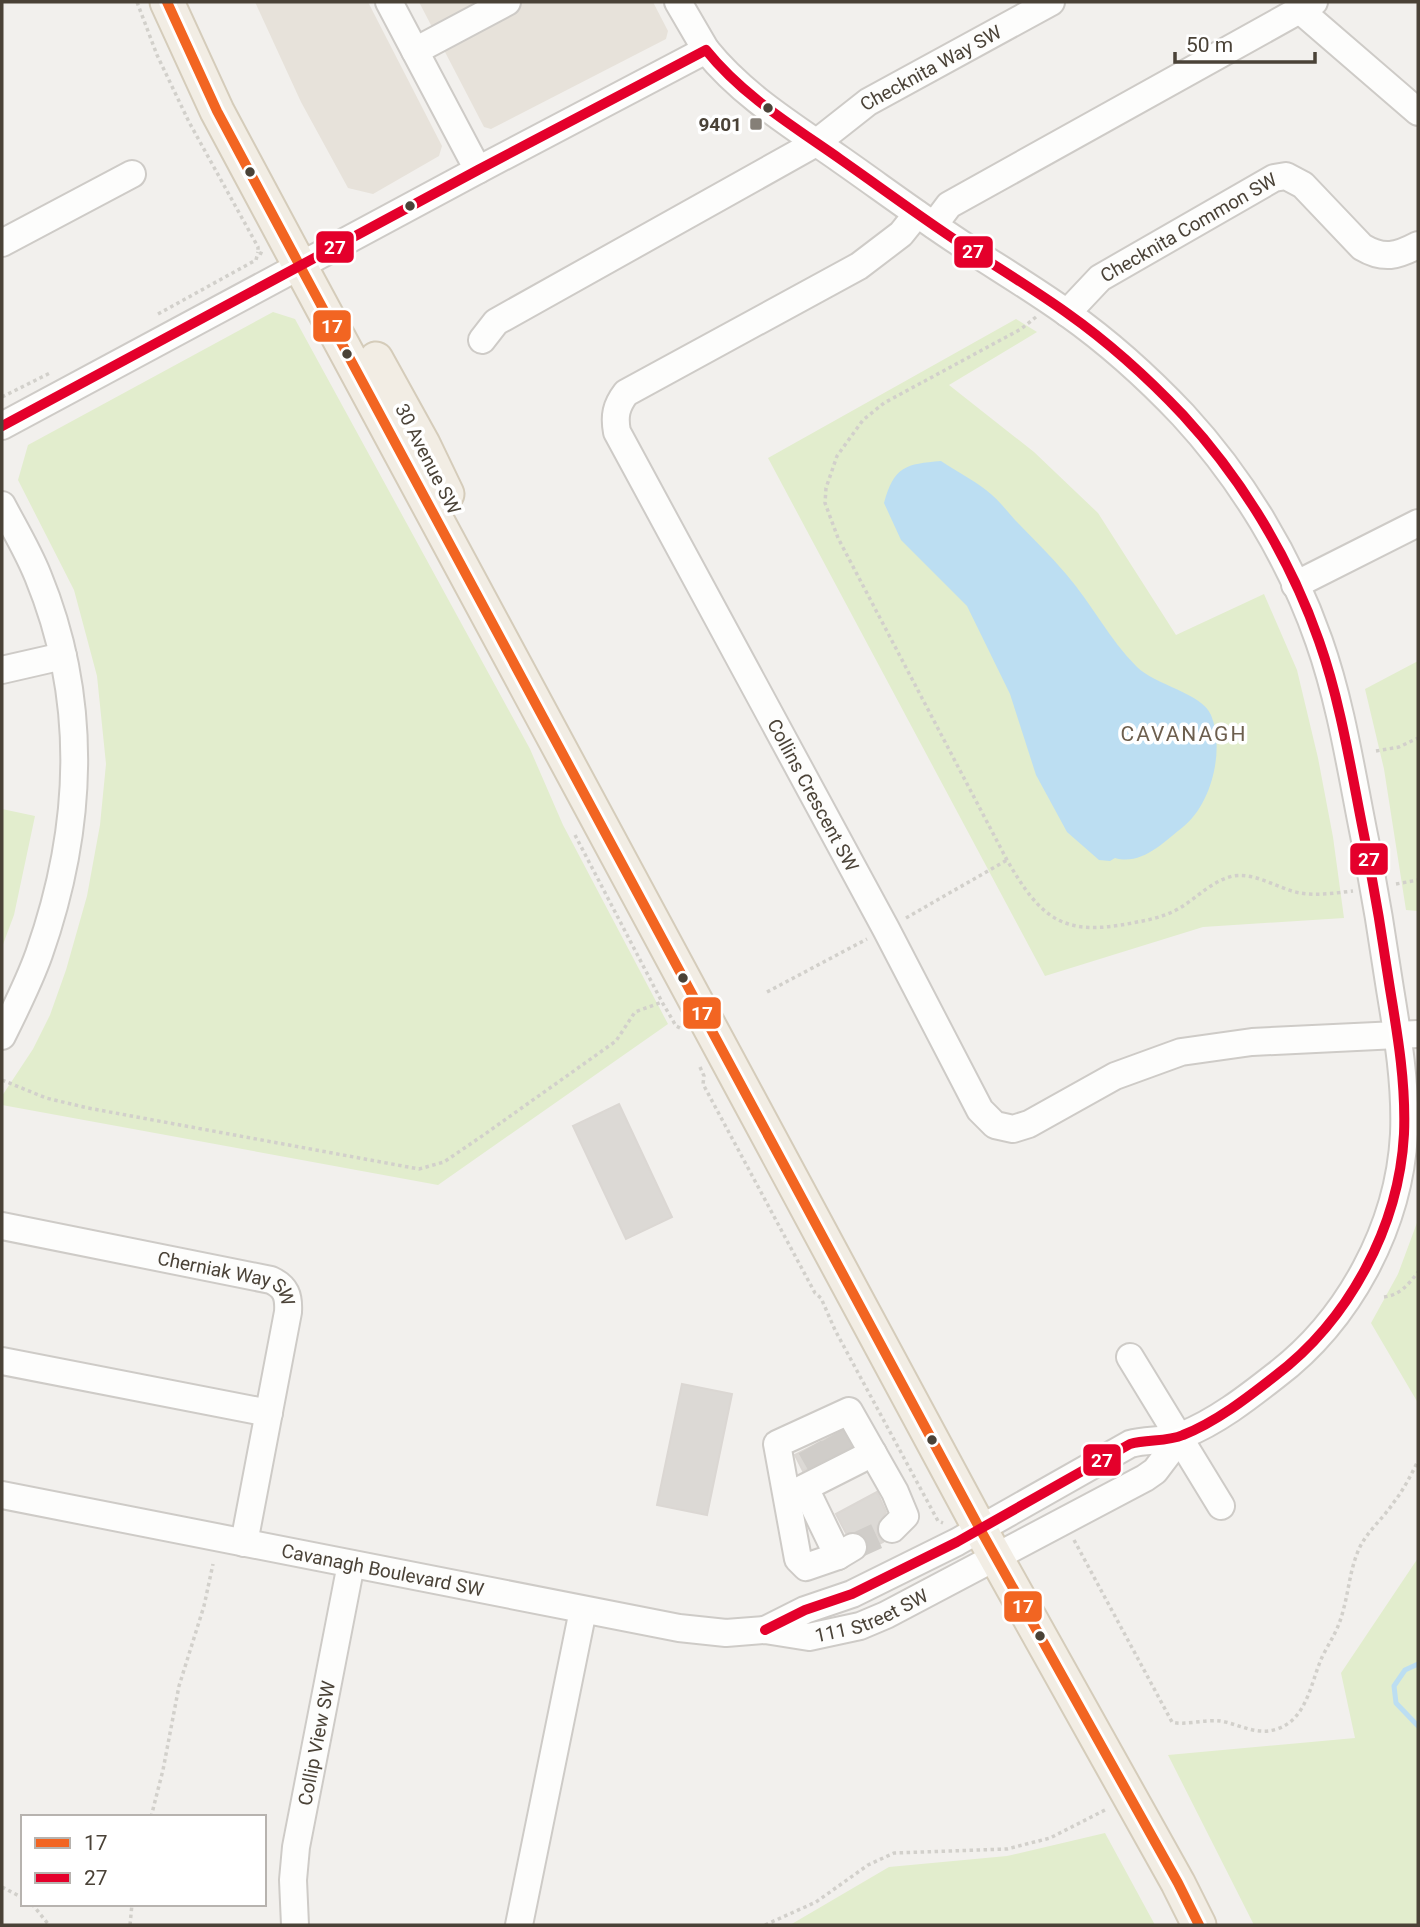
<svg xmlns="http://www.w3.org/2000/svg" width="1420" height="1927" font-family="Roboto,sans-serif">
  <style>
    .residential { fill: #e7e2da }
    .green { fill: #e2edcd }
    .water { fill: #bcdef2 }
    .lines { fill: none; stroke-linecap: round; stroke-linejoin: round }
    .stream { stroke: #bcdef2; stroke-width: 5 }
    .building { fill: #dcd9d5; stroke: #dbd7d3; stroke-width: 2 }
    .minor-tunnel { stroke: #d0cdc9; stroke-width: 26; stroke-dasharray: 26 13; stroke-linecap: butt }
    .minor-casing { stroke: #cecbc7; stroke-width: 30 }
    .major-casing { stroke: #d5ccba; stroke-width: 37 }
    .path { stroke: #d2d0cb; stroke-width: 3.5; stroke-dasharray: 3.5 3.5; stroke-linecap: butt }
    .minor { stroke: #fdfdfc; stroke-width: 26 }
    .major { stroke: #f2ede4; stroke-width: 33 }
    .bus-1-casing { stroke: #fff; stroke-width: 16 }
    .bus-2-casing { stroke: #fff; stroke-width: 16 }
    .bus-1 { stroke: #f26522; stroke-width: 10 }
    .bus-2 { stroke: #e4002b; stroke-width: 10 }
    .bus-dot { fill: #4a4237; stroke: #fff; stroke-width: 2.5 }
    .poi-dot { fill: #857f77; stroke: #fff; stroke-width: 2.5 }
    .labels { text-anchor: middle; dominant-baseline: central; stroke-width: 7; stroke-linejoin: round; paint-order: stroke }
    .street-label { font-size: 19px; fill: #4a4237; stroke: #fff }
    .poi-label { font-size: 19px; font-weight: bold; fill: #4a4237; stroke: #fff; text-anchor: end }
    .neighbourhood-label { font-size: 21px; letter-spacing: 2px; fill: #6d5f4e; stroke: #fff }
    .line-badge { stroke: #fff; stroke-width: 2.5 }
    .badge-label { font-size: 19px; text-anchor: middle; font-weight: bold; fill: #fff }
  </style>
  <rect width="100%" height="100%" fill="#f2f0ed"/>
  <path class="residential" d="M255,2H368L442,146L439,156L373,194L348,188L301,102Z
    M419,2H653L668,31L666,39L491,129L484,127Z"/>
  <path class="green" d="M273,312L295,319L530,749L563,825L668,1024L438,1185L2,1105V1096L33,1049L50,1015L66,970L87,896L100,825L106,764L97,676L74,590L18,480L28,445Z
    M1016,319L1037,332L949,385L1034,452L1098,513L1176,635L1264,594L1297,670L1318,758L1333,837L1344,918L1203,927L1045,976L768,458Z
    M1418,661V911L1406,910L1384,769L1365,689Z
    M2,809L35,816L14,915L2,947Z
    M1418,1220V1403L1371,1323L1398,1274Z
    M1418,1558V1925H1254L1168,1755L1355,1738L1341,1673Z
    M1105,1833L1155,1925H790L889,1867L1007,1856Z"/>
  <path class="water" d="M941,461C956,471 972,479 986,490C997,498 1006,510 1015,520C1032,538 1050,555 1066,574C1092,604 1109,639 1137,667C1155,685 1202,693 1211,715C1225,749 1212,804 1183,827C1164,842 1141,866 1115,858L1110,861L1099,860L1067,832L1036,775L1010,694L967,606L901,540L884,503C894,466 906,464 941,461Z"/>
  <g class="lines">
    <path class="stream" d="M1418,1664L1405,1670L1394,1686L1396,1703L1418,1726"/>
  </g>
  <path class="building" d="M619,1104L672,1217L626,1239L573,1126Z
    M682,1384L732,1394L707,1515L657,1505Z
    M842,1431L851,1446L803,1471L795,1455Z
    M877,1492L886,1512L877,1526V1534L883,1542L868,1550L866,1538L860,1533H846L836,1514Z"/>
  <g class="lines">
    <path class="minor-tunnel" d="M833,1435L846,1458
      M810,1447L823,1470
      M853,1547L892,1529"/>
    <defs>
      <g id="minor">
        <path d="M389,2L478,170"/>
        <path d="M678,2L706,50"/>
        <path d="M1301,11L1418,112"/>
        <path d="M415,51L507,2"/>
        <path id="s1" d="M917,214L901,234L859,266L626,393C616,406 614,416 617,432L886,929L980,1110L995,1125L1013,1129L1029,1124L1115,1076L1181,1052L1252,1042L1418,1034"/>
        <path d="M934,225L949,205L1314,2"/>
        <path d="M2,243L132,174"/>
        <path id="s2" d="M1067,313L1100,278L1274,178L1286,176L1303,185L1362,247C1384,260 1397,256 1418,245"/>
        <path id="s3" d="M482,340L496,322L816,143L868,102L1051,2"/>
        <path d="M2,426L478,170L706,50C743,96 793,126 840,159C880,187 919,216 960,243C995,266 1032,288 1067,313C1108,342 1148,378 1183,415C1242,479 1290,558 1319,641C1342,706 1352,777 1366,845C1375,893 1383,941 1390,989C1398,1037 1406,1085 1404,1134C1399,1227 1349,1320 1275,1376C1247,1398 1216,1422 1183,1435C1167,1442 1147,1439 1130,1444L957,1542L852,1594L805,1610L765,1630"/>
        <path d="M2,505C14,528 28,551 38,576C89,700 83,829 39,954C29,982 15,1010 2,1036"/>
        <path d="M1295,585L1418,523"/>
        <path d="M2,670L63,656"/>
        <path id="s4" d="M2,1226L271,1280C286,1287 289,1296 288,1312L244,1543"/>
        <path d="M1130,1357L1221,1506"/>
        <path d="M2,1361L269,1413"/>
        <path d="M805,1488L838,1556"/>
        <path id="s5" d="M2,1495L679,1628L726,1633L765,1630L809,1637L860,1626L886,1615L1145,1478L1155,1471L1180,1438"/>
        <path d="M788,1496L873,1453"/>
        <path d="M853,1547L838,1556L806,1567L798,1559L777,1444L849,1411L895,1492L905,1516L892,1529"/>
        <path id="s6" d="M295,1925L293,1880L296,1847L351,1564"/>
        <path d="M519,1925L583,1610"/>
      </g>
      <path id="major" d="M167,2L217,111L300,266L980,1529L1178,1883L1199,1925
        M376,359L423,444L447,494"/>
    </defs>
    <use href="#minor" class="minor-casing"/>
    <use href="#major" class="major-casing"/>
    <path class="path" d="M137,2L157,55L189,122L258,247V252L265,255
      M158,314L256,260L258,252
      M1036,317L1021,329L884,403L863,420L837,456L826,488L825,503L838,538L1007,860C1041,919 1063,937 1132,923C1148,920 1164,917 1178,909C1196,899 1211,881 1233,876C1256,872 1278,889 1300,893C1317,896 1335,893 1353,891
      M2,397L50,373
      M1376,751L1399,747L1418,738
      M575,835L662,1002L676,1026L682,1029
      M1396,884L1418,880
      M906,918L1007,860
      M767,992L867,939
      M700,1067L704,1076L703,1084L815,1293L821,1298L835,1330L938,1521L943,1523
      M2,1080L46,1098L88,1108L419,1169L444,1162L485,1134L616,1041L635,1012L662,1002
      M1384,1297C1400,1295 1409,1284 1418,1272
      M1074,1540L1172,1722C1183,1726 1205,1719 1220,1721C1240,1724 1255,1736 1277,1729C1308,1719 1311,1680 1323,1655C1331,1640 1339,1628 1343,1611C1349,1590 1350,1569 1359,1549C1367,1531 1383,1519 1394,1502C1404,1489 1411,1475 1418,1461
      M151,1817L163,1770L179,1686L204,1606L213,1564
      M2,1887L23,1898
      M32,1904L49,1925
      M130,1925L132,1904
      M765,1925L816,1902L868,1865L894,1853L1007,1849L1050,1838L1107,1809"/>
    <use href="#minor" class="minor"/>
    <use href="#major" class="major"/>
    <defs>
      <path id="bus-1" d="M167,2L217,111L300,266L980,1529L1178,1883L1199,1925"/>
      <path id="bus-2" d="M2,426L478,170L706,50C743,96 793,126 840,159C880,187 919,216 960,243C995,266 1032,288 1067,313C1108,342 1148,378 1183,415C1242,479 1290,558 1319,641C1342,706 1352,777 1366,845C1375,893 1383,941 1390,989C1398,1037 1406,1085 1404,1134C1399,1227 1349,1320 1275,1376C1247,1398 1216,1422 1183,1435C1167,1442 1147,1439 1130,1444L957,1542L852,1594L805,1610L765,1630"/>
    </defs>
    <use href="#bus-1" class="bus-1-casing"/>
    <use href="#bus-2" class="bus-2-casing"/>
    <use href="#bus-1" class="bus-1"/>
    <use href="#bus-2" class="bus-2"/>
  </g>
  <g class="bus-dot">
    <circle cx="768" cy="108" r="6"/>
    <circle cx="250" cy="172" r="6"/>
    <circle cx="410" cy="206" r="6"/>
    <circle cx="347" cy="354" r="6"/>
    <circle cx="683" cy="978" r="6"/>
    <circle cx="932" cy="1440" r="6"/>
    <circle cx="1040" cy="1636" r="6"/>
  </g>
  <rect class="poi-dot" x="749" y="117" width="14" height="14" rx="3.5"/>
  <g class="labels">
    <g class="street-label">
      <text stroke="none"><textPath href="#s3" startOffset="527">Checknita Way SW</textPath></text>
      <text stroke="none"><textPath href="#s2" startOffset="150">Checknita Common SW</textPath></text>
      <text transform="translate(428 459) rotate(63)">30 Avenue SW</text>
      <text stroke="none"><textPath href="#s1" startOffset="798">Collins Crescent SW</textPath></text>
      <text stroke="none"><textPath href="#s4" startOffset="233">Cherniak Way SW</textPath></text>
      <text stroke="none"><textPath href="#s5" startOffset="388">Cavanagh Boulevard SW</textPath></text>
      <text stroke="none"><textPath href="#s5" startOffset="887">111 Street SW</textPath></text>
      <text stroke="none"><textPath href="#s6" startOffset="184">Collip View SW</textPath></text>
    </g>
    <g class="poi-label">
      <text x="742" y="124">9401</text>
    </g>
    <g class="neighbourhood-label">
      <text x="1184" y="734">CAVANAGH</text>
    </g>
  </g>
  <g class="line-badge">
    <rect x="315" y="230" width="40" height="34" rx="7" fill="#e4002b"/>
    <rect x="953" y="235" width="41" height="34" rx="7" fill="#e4002b"/>
    <rect x="312" y="309" width="40" height="34" rx="7" fill="#f26522"/>
    <rect x="1349" y="842" width="40" height="34" rx="7" fill="#e4002b"/>
    <rect x="682" y="996" width="40" height="34" rx="7" fill="#f26522"/>
    <rect x="1082" y="1443" width="40" height="34" rx="7" fill="#e4002b"/>
    <rect x="1003" y="1590" width="40" height="33" rx="7" fill="#f26522"/>
  </g>
  <g class="badge-label">
    <text x="335" y="254">27</text>
    <text x="973" y="258">27</text>
    <text x="332" y="333">17</text>
    <text x="1369" y="866">27</text>
    <text x="702" y="1020">17</text>
    <text x="1102" y="1467">27</text>
    <text x="1023" y="1613">17</text>
  </g>
  <rect width="1420" height="1927" fill="none" stroke="#4a4237" stroke-width="7"/>
  <rect x="21" y="1815" width="245" height="91" fill="#ffffff" stroke="#b7b3af" stroke-width="2"/>
  <rect x="35" y="1838" width="35" height="10" fill="#f26522" stroke="#b7b3af" stroke-width="2"/>
  <text x="84" y="1850" font-size="21" fill="#4a4237">17</text>
  <rect x="35" y="1873" width="35" height="10" fill="#e4002b" stroke="#b7b3af" stroke-width="2"/>
  <text x="84" y="1885" font-size="21" fill="#4a4237">27</text>
  <path d="M1175 52v10h140v-10" fill="none" stroke="#4a4237" stroke-width="3.5"/>
  <text x="1186" y="52" font-size="21" fill="#4a4237" stroke="#ffffff" stroke-width="5" paint-order="stroke">50 m</text>
</svg>
